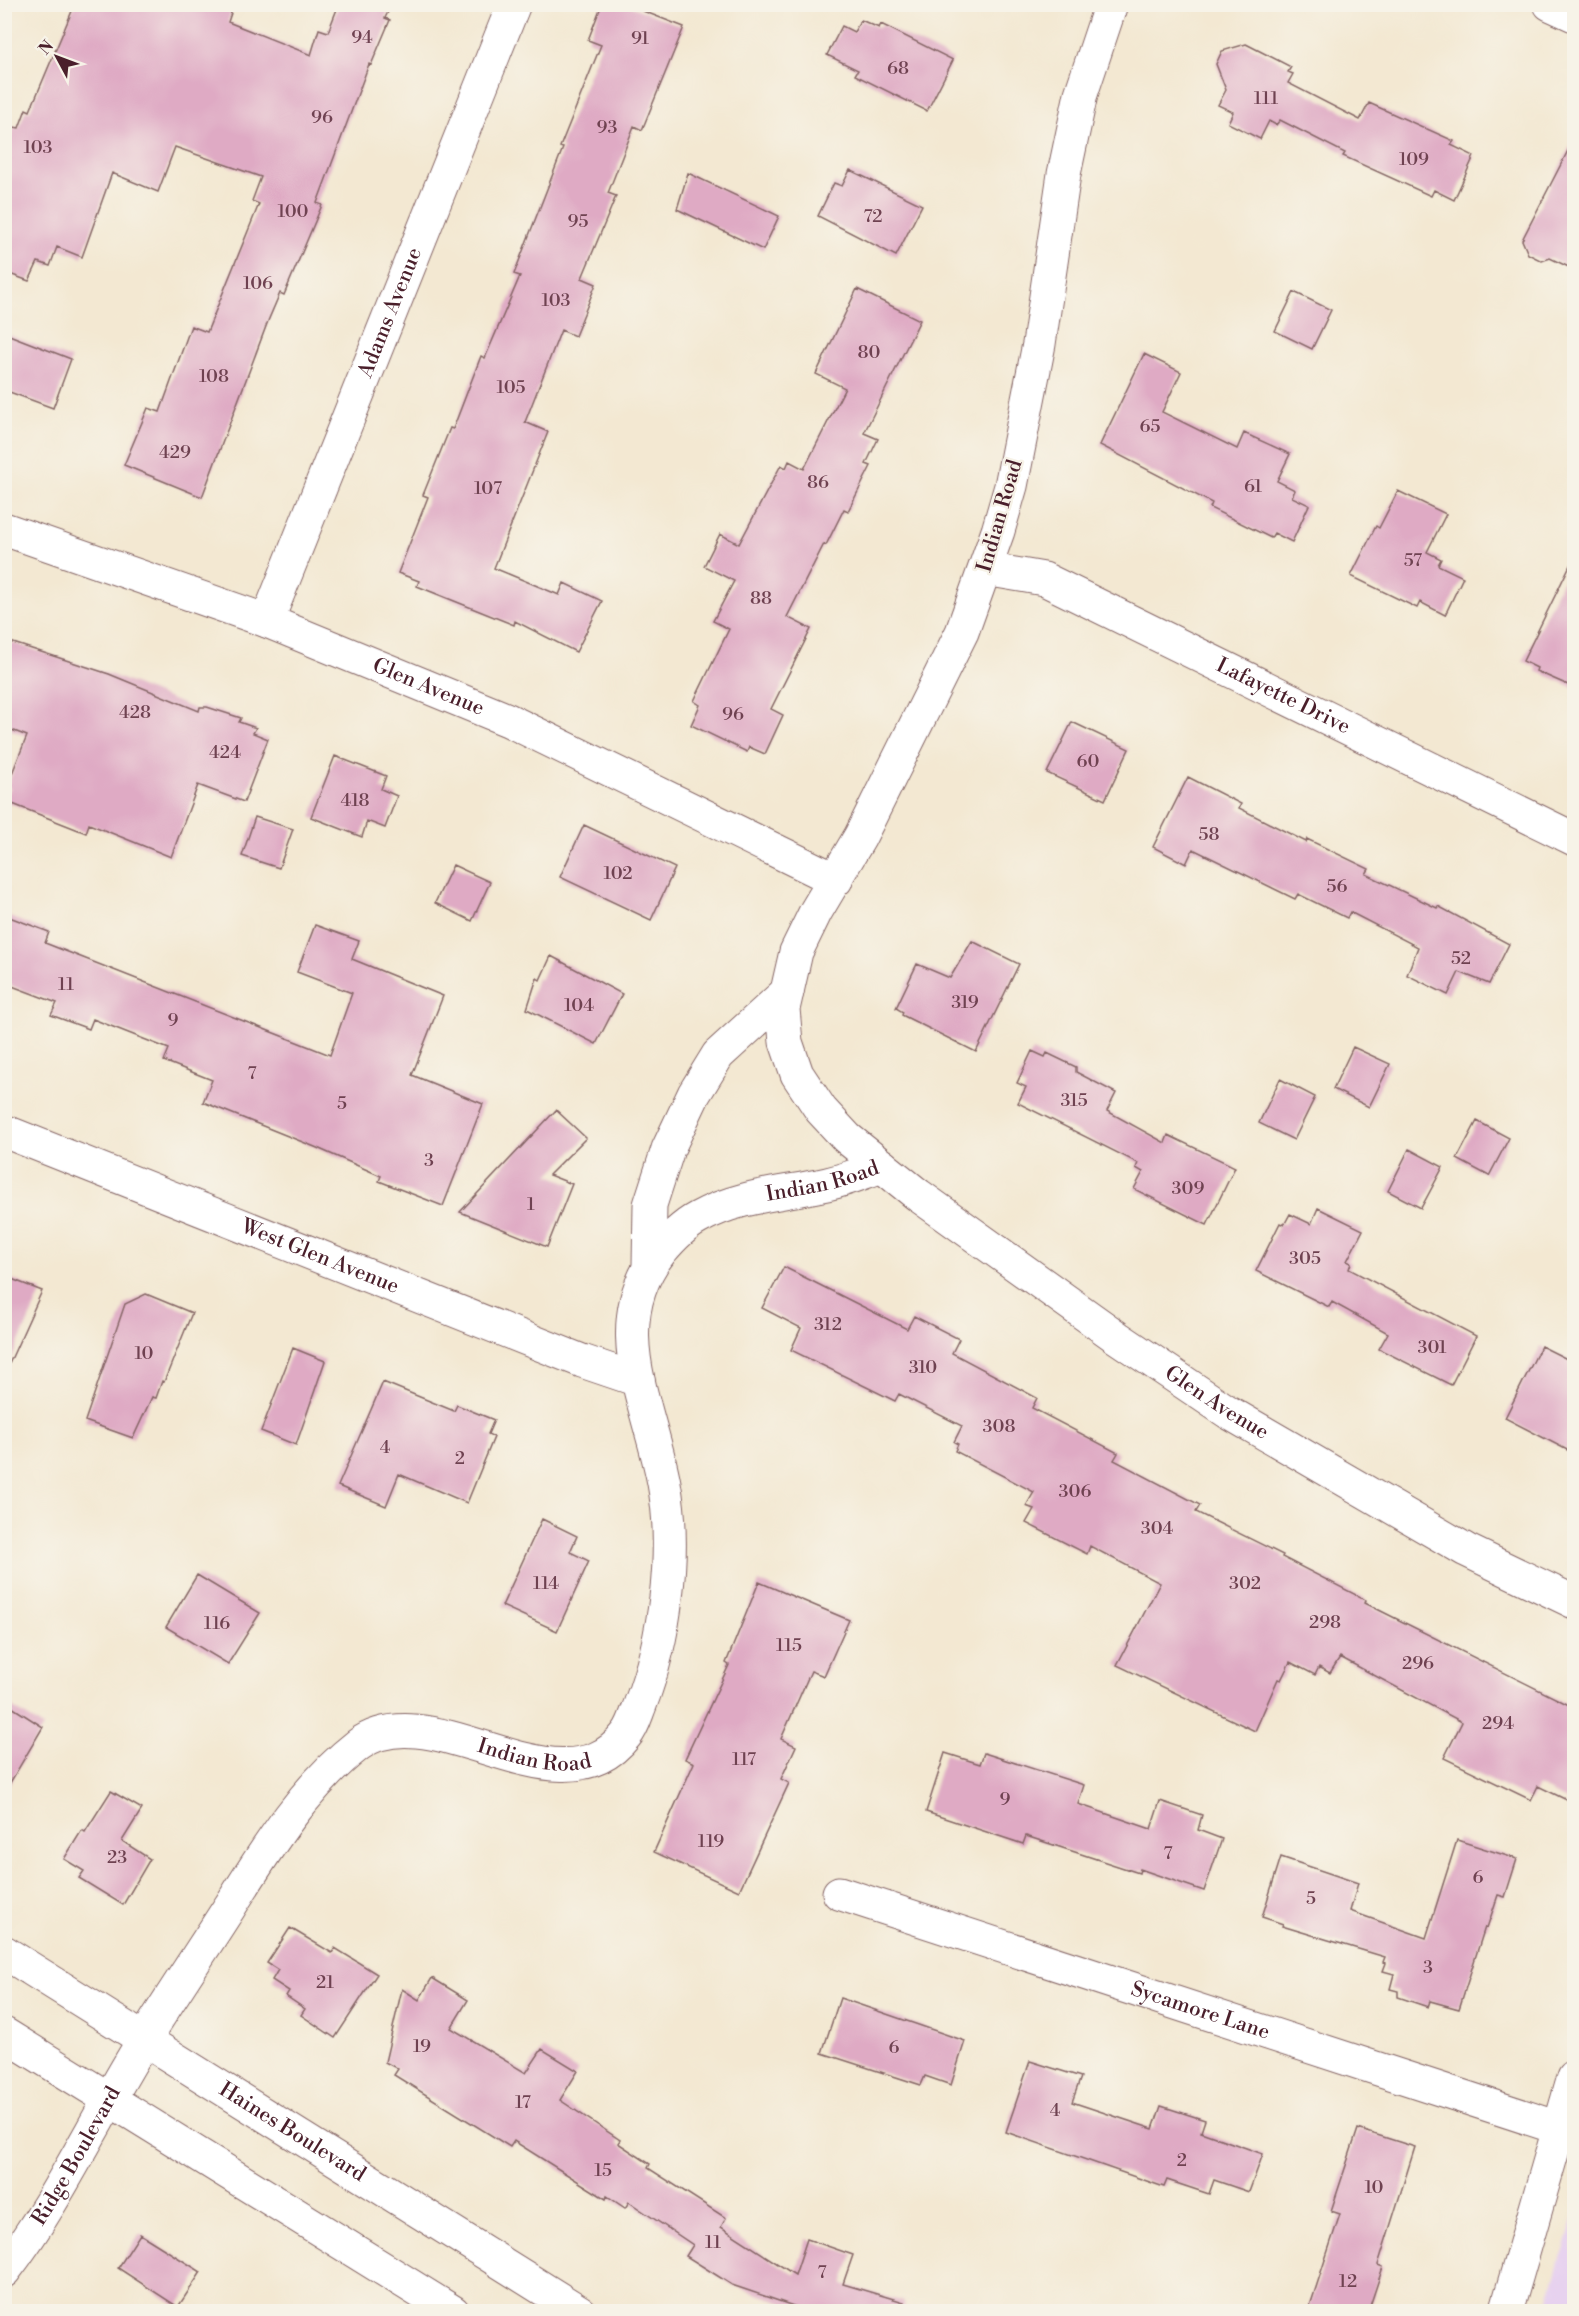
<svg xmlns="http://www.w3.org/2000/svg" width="1579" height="2316" font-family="'Libre Bodoni',serif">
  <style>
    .built { fill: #e7d2ef }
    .building { fill: #dfaac4 }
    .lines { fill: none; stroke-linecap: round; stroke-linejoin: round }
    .minor-casing { stroke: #856565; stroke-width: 35 }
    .tertiary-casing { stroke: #856565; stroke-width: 35 }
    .path { stroke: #856565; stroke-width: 4; stroke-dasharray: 1.5 4.5; stroke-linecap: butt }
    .minor { stroke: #fff; stroke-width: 33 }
    .tertiary { stroke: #fff; stroke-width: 33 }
    .labels { text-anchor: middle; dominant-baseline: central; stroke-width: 5; stroke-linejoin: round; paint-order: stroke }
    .number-label { font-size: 18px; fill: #6f4251 }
    .street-label { font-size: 21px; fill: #4a1f2b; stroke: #f7f3e8 }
  </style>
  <rect width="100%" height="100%" fill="#f7f3e8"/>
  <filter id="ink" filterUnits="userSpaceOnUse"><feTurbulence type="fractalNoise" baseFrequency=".0167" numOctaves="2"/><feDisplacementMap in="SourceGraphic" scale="12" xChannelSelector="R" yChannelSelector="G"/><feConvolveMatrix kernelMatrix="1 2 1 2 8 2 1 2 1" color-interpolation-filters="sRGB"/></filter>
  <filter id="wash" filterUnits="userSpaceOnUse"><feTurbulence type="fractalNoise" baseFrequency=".008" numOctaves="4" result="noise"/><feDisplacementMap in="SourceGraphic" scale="24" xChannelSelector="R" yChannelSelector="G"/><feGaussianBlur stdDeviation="1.35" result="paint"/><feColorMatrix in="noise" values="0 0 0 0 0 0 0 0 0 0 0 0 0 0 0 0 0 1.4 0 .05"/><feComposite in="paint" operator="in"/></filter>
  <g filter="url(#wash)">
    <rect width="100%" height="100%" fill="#f3e8d2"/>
    <path class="built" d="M1574,2217V2311H1545Z"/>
    <g id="blocks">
      <path class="building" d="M75,4H234L228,22L311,55L319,29L328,32L339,4H392L385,18L390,20L371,65L369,64L317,203L322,205L284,295L280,293L268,321L202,497L124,465L148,408L160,412L191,326L207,332L259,204L252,201L261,177L175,147L158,192L112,173L82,257L57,247L50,266L38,262L29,281L4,272V151L14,127L19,128L26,109L30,111Z
        M602,4H625L684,27L642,130L634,126L608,193L616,196L582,278L596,284L575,336L561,330L525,422L548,432L494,568L559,595L564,583L602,601L576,652L515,621L514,625L417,586L419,581L398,573L428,497L423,495L450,428L453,429L481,356L485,358L520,276L514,274L563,148L560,147L601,45L588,40Z
        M861,20L879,28L881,24L953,60L927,111L855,75L858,70L827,55L842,26L854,32Z
        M1246,44L1291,67L1288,72L1293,74L1288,83L1360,120L1369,103L1454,141L1451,145L1474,156L1454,200L1434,190L1431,196L1343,156L1345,153L1280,120L1276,125L1269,121L1260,139L1228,123L1233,112L1218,105L1226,90L1216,64L1222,51Z
        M1575,137V270L1550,258L1542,261L1528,254L1522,240Z
        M850,170L922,205L896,256L818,216L834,183L842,186Z
        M688,173L779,216L763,250L677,209Z
        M857,289L920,320L864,433L878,439L866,464L871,466L848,511L844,509L826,545L824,544L787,617L811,629L771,709L783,715L765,754L749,747L747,752L691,725L700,705L694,701L729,629L713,621L734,581L704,566L720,534L739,544L781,465L786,468L789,461L804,469L845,388L816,374Z
        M1294,292L1331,310L1312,349L1275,331Z
        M4,333L71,359L53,408L4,390Z
        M1144,354L1181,372L1162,412L1237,449L1244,433L1290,454L1277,481L1295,490L1292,497L1309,505L1292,542L1274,533L1271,538L1210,508L1212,503L1100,445Z
        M1398,491L1446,514L1427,552L1441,559L1438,565L1463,577L1445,615L1420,602L1417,608L1351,576L1376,526L1379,528Z
        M1575,555V688L1536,671L1537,668L1523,661Z
        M4,640L109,674L199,711L200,707H207L241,718L239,722L256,728L253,733L268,739L244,802L198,785L171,857L89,824L86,833L5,801L10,788L7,786L27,736L4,727Z
        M1072,722L1129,749L1105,800L1047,773Z
        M335,756L386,776L381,789L397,796L385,828L367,821L362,837L311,817Z
        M1188,777L1241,804L1239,808L1306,842L1307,839L1369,869L1366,874L1437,908L1438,906L1509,944L1489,984L1459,972L1448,995L1407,975L1418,947L1350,912L1347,918L1298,894L1295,899L1193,849L1186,864L1153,847Z
        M255,817L293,829L279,868L242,856Z
        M584,825L675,868L651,920L560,877Z
        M453,865L490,882L472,921L435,903Z
        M4,915L49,932L45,943L330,1055L352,993L297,972L315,925L359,941L352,959L443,996L412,1075L483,1104L443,1206L379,1181L381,1176L315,1147L203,1102L212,1080L164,1061L169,1049L93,1019L89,1029L51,1015L57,1003L4,983Z
        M972,941L1019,964L976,1052L902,1015L903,1012L896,1008L917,964L950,978Z
        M551,956L622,994L596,1044L527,1009L537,978L540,980Z
        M1353,1047L1390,1064L1369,1107L1333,1089Z
        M1032,1051L1045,1057L1047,1053L1076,1067V1072L1116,1093L1107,1111L1165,1143L1168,1135L1235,1167L1207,1225L1134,1189L1143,1172L1136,1168L1138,1163L1018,1103L1026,1087L1017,1083Z
        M1280,1079L1315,1097L1294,1140L1259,1123Z
        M556,1110L586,1138L549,1175L572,1184L547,1247L460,1212Z
        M1477,1121L1509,1138L1489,1176L1457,1159Z
        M1409,1149L1443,1167L1421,1208L1388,1191Z
        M1318,1208L1363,1230L1347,1261L1351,1263L1349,1269L1476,1336L1451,1385L1379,1349L1388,1333L1332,1302L1329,1307L1256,1271L1280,1223L1284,1225L1290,1214L1311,1224Z
        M784,1267L907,1329L914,1316L959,1339L952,1353L1037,1398L1032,1408L1118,1453L1114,1460L1200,1505L1196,1512L1283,1555L1282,1557L1366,1600L1365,1603L1575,1708V1804L1538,1786L1531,1800L1444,1758L1462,1722L1340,1657L1330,1673L1319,1667L1315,1675L1290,1662L1281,1680L1278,1679L1255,1731L1117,1665L1160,1583L1090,1546L1087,1554L1026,1523L1034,1509L1026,1506L1034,1492L955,1451L958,1444L954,1442L962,1426L899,1394L895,1401L791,1350L801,1328L762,1308Z
        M4,1276L42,1291L4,1375Z
        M146,1294L192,1313L164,1382L162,1381L156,1398L152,1397L133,1438L85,1421L125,1304Z
        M1541,1346L1575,1363V1454L1505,1418Z
        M293,1348L325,1361L296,1445L261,1431Z
        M383,1382L454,1411L457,1405L494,1420L488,1434L494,1437L467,1503L399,1474L386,1506L338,1486Z
        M542,1519L577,1536L570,1552L589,1561L557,1631L502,1606Z
        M197,1575L260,1613L228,1664L166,1627Z
        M759,1582L849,1620L824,1676L811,1671L781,1739L796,1746L781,1779L789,1783L739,1891L654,1852L694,1763L685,1759L729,1665L726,1663Z
        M4,1702L43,1727L4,1793Z
        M945,1753L980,1764L984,1753L1084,1785L1078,1804L1151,1829L1160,1801L1202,1815L1198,1830L1222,1839L1204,1891L1140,1869L1139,1873L1026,1836L1023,1844L926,1812Z
        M111,1791L142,1809L122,1841L150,1859L123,1905L79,1878L84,1871L64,1859L82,1830L85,1832Z
        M1457,1840L1517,1859L1505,1897L1498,1895L1487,1928L1485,1927L1459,2009L1430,2001L1428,2007L1398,1997V1991L1390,1989L1394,1974L1383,1971L1386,1963L1383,1962L1385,1957L1282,1926L1283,1924L1262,1917L1281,1857L1358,1883L1350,1911L1426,1938Z
        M290,1928L332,1953L335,1948L377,1974L335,2038L301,2015L305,2009L286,1996L289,1991L272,1980L278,1970L267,1963Z
        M432,1978L468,2000L451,2028L526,2073L542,2049L578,2071L560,2100L620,2140L618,2143L650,2164L648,2168L726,2218L721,2227L795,2275L807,2239L853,2255L843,2284L904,2302L903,2312H811L732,2285L686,2256L693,2245L629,2202L625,2208L607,2196L606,2199L514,2141L510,2147L394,2075L398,2069L385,2062L402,1989L419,2000Z
        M840,1998L965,2041L951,2085L925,2076L921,2085L822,2053Z
        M1030,2061L1081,2077L1072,2102L1153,2129L1161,2106L1205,2120L1201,2132L1263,2154L1249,2192L1214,2180L1209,2194L1167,2180L1164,2187L1006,2132Z
        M1358,2129L1415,2147L1378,2265L1383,2267L1368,2312H1308L1340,2214L1331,2211Z
        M140,2234L201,2272L178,2307L118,2268Z"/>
    </g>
  </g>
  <g filter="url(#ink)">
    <use href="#blocks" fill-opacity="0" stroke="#856565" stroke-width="1.5"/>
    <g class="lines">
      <defs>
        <g id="minor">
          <path d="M1550,4L1574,15"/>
          <path id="s1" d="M4,529L267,621L508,720L836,880"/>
          <path id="s2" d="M985,569L1044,579L1574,839"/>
          <path id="s3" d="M267,621L514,4"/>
          <path id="s4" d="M4,1131L582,1361L638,1380"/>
          <path d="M649,1266L650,1205L668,1149L694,1094L718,1055L787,992"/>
          <path id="s5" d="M839,1893L1559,2128"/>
          <path id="s6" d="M4,1952L580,2312"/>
          <path d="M4,2034L453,2312"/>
          <path d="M1506,2312L1574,2077"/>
        </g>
        <g id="tertiary">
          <path id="s7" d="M1111,4L1081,94L1064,174L1039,344L1011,486L998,531L962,632L860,837L816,911L796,952L783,1009L786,1042L797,1074L821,1110L847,1138L918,1195L1118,1338L1228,1412L1466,1550L1574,1602"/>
          <path id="s8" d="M4,2271C45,2218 76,2158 109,2100C145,2034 188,1972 229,1908C265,1851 304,1787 358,1745C432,1689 560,1820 626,1735C633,1727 636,1715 640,1705C665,1640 677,1552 664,1483C649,1403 603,1324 661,1251C672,1238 683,1226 698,1218C739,1195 783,1194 827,1184C846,1180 864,1172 882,1166"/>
        </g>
      </defs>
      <use href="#minor" class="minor-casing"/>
      <use href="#tertiary" class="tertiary-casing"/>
      <path class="path" d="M1548,2308L1559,2312"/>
      <use href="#minor" class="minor"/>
      <use href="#tertiary" class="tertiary"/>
    </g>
  </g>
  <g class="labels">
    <g class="number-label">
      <text x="362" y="37">94</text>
      <text x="640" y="38">91</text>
      <text x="898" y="68">68</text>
      <text x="1266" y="98">111</text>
      <text x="322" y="117">96</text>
      <text x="607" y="127">93</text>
      <text x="38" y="147">103</text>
      <text x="1414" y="159">109</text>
      <text x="293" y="211">100</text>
      <text x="873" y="216">72</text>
      <text x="578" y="221">95</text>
      <text x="258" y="283">106</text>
      <text x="556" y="300">103</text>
      <text x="869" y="352">80</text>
      <text x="214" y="376">108</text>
      <text x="511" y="387">105</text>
      <text x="1150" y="426">65</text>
      <text x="175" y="452">429</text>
      <text x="818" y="482">86</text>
      <text x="1253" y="486">61</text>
      <text x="488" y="488">107</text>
      <text x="1413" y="560">57</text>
      <text x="761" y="598">88</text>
      <text x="135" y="712">428</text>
      <text x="733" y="714">96</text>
      <text x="225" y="752">424</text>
      <text x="1088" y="761">60</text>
      <text x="355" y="800">418</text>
      <text x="1209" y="834">58</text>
      <text x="618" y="873">102</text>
      <text x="1337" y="886">56</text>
      <text x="1461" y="958">52</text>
      <text x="66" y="984">11</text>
      <text x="965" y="1002">319</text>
      <text x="579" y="1005">104</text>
      <text x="173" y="1020">9</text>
      <text x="252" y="1073">7</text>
      <text x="1074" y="1100">315</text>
      <text x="342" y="1103">5</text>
      <text x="429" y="1160">3</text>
      <text x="1188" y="1188">309</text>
      <text x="531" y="1204">1</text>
      <text x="1305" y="1258">305</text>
      <text x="828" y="1324">312</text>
      <text x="1432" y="1347">301</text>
      <text x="144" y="1353">10</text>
      <text x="923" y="1367">310</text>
      <text x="999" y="1426">308</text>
      <text x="385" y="1447">4</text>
      <text x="460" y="1458">2</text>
      <text x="1075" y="1491">306</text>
      <text x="1157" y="1528">304</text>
      <text x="546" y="1583">114</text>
      <text x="1245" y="1583">302</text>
      <text x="1325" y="1622">298</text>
      <text x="217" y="1623">116</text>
      <text x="789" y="1645">115</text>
      <text x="1418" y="1663">296</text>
      <text x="1498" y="1723">294</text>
      <text x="744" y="1759">117</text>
      <text x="1005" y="1799">9</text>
      <text x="711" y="1841">119</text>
      <text x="1168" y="1853">7</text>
      <text x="117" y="1857">23</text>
      <text x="1478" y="1877">6</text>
      <text x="1311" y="1898">5</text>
      <text x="1428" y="1967">3</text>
      <text x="325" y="1982">21</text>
      <text x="422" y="2046">19</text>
      <text x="894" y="2047">6</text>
      <text x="523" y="2102">17</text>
      <text x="1055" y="2110">4</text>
      <text x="1182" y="2160">2</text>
      <text x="603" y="2170">15</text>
      <text x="1374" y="2187">10</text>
      <text x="713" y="2242">11</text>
      <text x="822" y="2272">7</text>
      <text x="1348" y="2281">12</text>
    </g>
    <g class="street-label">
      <text stroke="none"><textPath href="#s3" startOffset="332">Adams Avenue</textPath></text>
      <text transform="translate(1000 516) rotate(-74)">Indian Road</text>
      <text stroke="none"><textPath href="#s1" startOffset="453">Glen Avenue</textPath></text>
      <text stroke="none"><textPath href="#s2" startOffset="326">Lafayette Drive</textPath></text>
      <text stroke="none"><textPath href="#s8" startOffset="1602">Indian Road</textPath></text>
      <text stroke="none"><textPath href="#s4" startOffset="340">West Glen Avenue</textPath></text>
      <text stroke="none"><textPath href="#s7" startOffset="1670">Glen Avenue</textPath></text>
      <text stroke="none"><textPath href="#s8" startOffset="819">Indian Road</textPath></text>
      <text stroke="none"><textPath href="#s5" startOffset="380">Sycamore Lane</textPath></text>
      <text stroke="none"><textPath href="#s6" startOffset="340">Haines Boulevard</textPath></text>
      <text stroke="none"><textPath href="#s8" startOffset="136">Ridge Boulevard</textPath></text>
    </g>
  </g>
  <rect width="1579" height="2316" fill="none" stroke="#f7f3e8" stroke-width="24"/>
  <g transform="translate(57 57) rotate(311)" stroke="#f7f3e8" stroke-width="4.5" paint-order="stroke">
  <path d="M0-4.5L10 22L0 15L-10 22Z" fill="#4a1f2b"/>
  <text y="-9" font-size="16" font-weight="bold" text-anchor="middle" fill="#4a1f2b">N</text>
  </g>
</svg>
